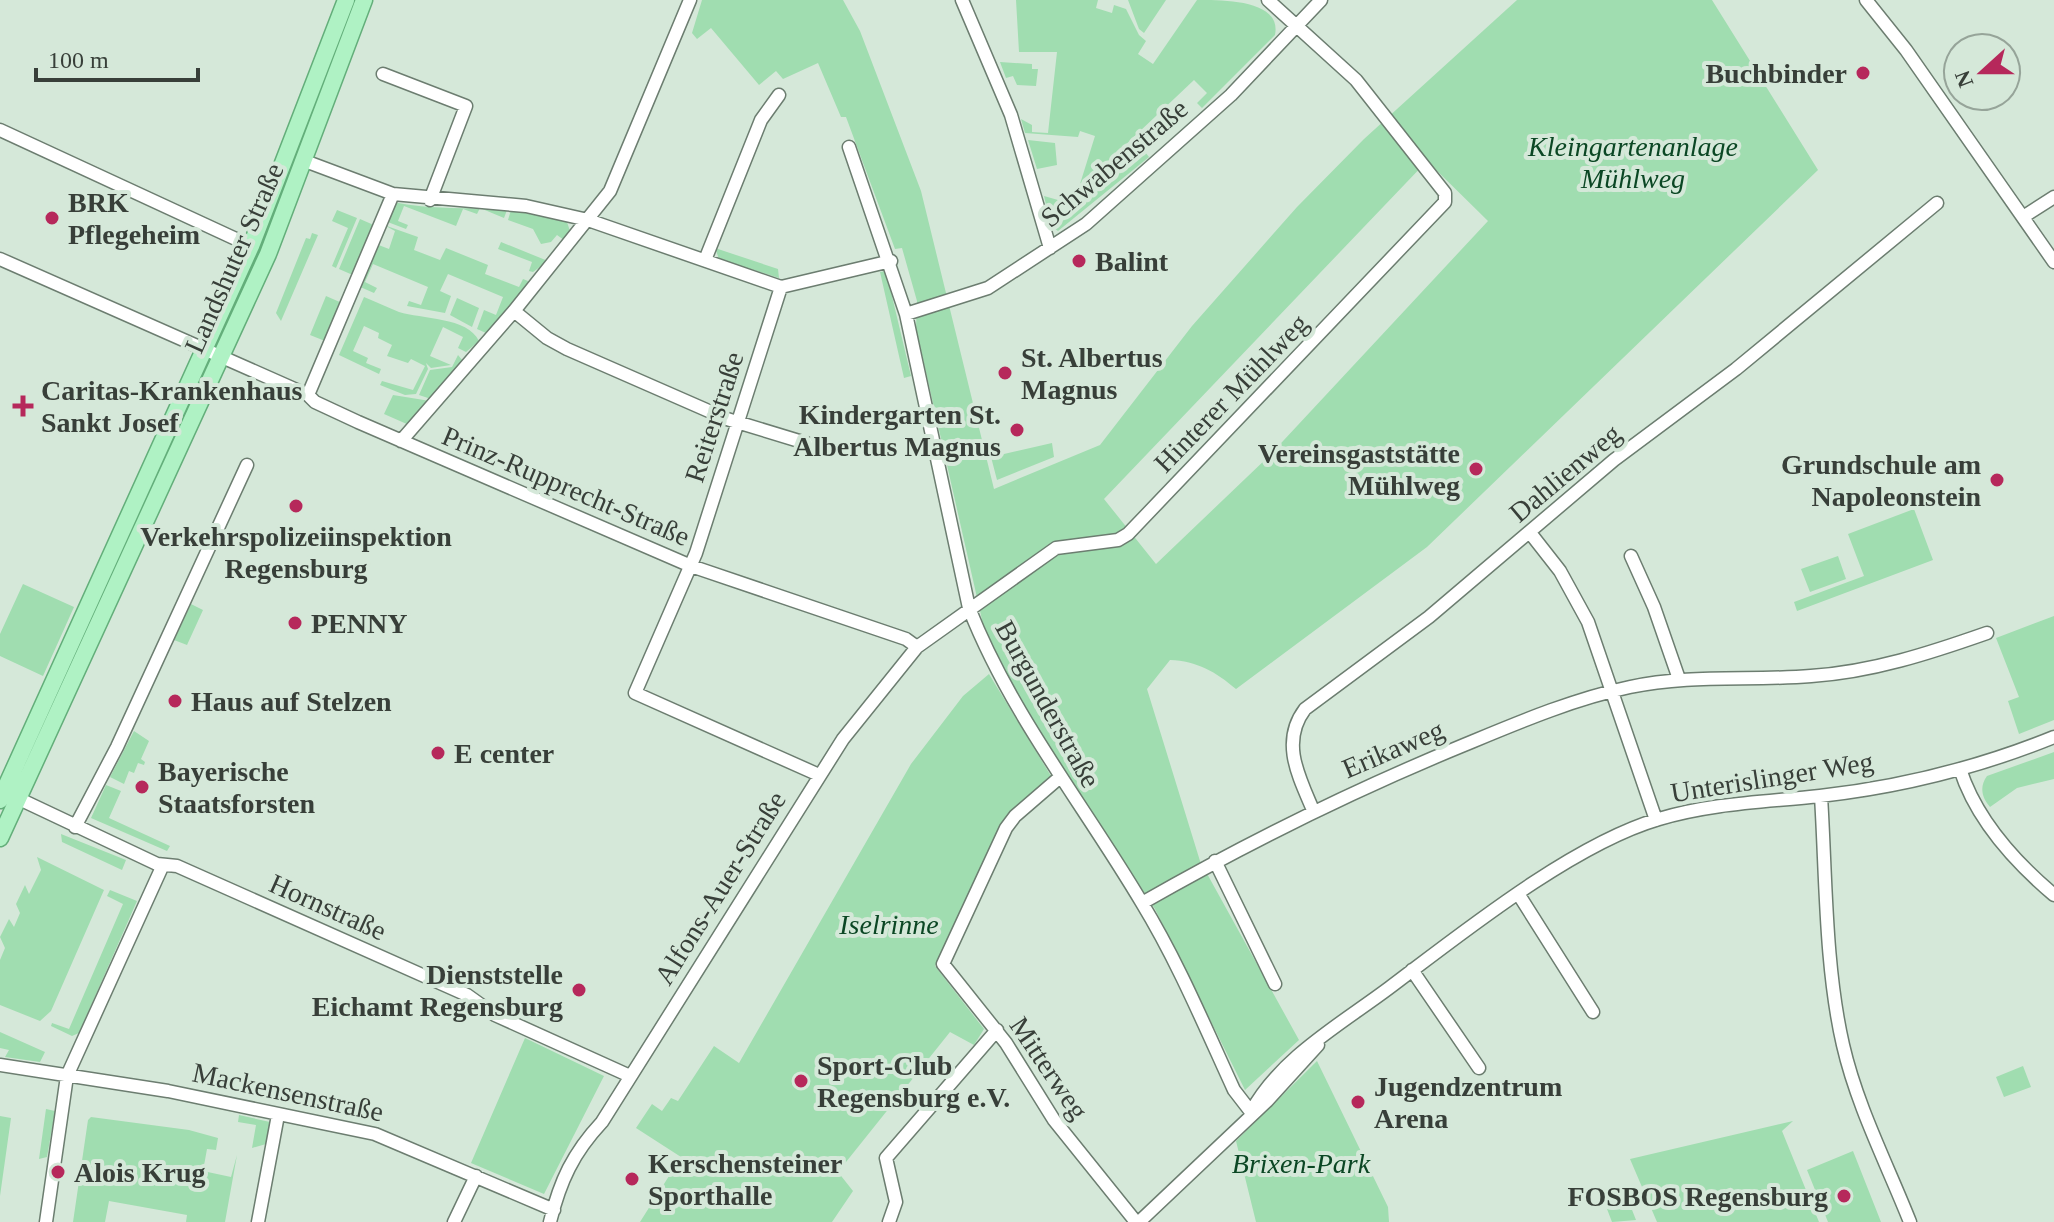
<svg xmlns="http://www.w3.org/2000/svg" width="2054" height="1222" font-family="'Times New Roman',serif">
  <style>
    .green { fill: #a0ddb0; fill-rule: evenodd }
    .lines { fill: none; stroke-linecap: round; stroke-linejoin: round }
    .minor-casing { stroke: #6c7d70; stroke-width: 15 }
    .major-casing { stroke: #63ae7a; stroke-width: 19 }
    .minor { stroke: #fff; stroke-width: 12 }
    .major { stroke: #aff2c4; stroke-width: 16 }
    .poi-dot { fill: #b6285b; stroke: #d5e8d9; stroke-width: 3 }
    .labels { text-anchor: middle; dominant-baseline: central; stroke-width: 8; stroke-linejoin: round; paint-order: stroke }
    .poi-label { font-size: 28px; font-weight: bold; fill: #383f39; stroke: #d5e8d9; text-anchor: start }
    .park-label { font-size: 28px; font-style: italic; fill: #0b4724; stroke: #d5e8d9 }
    .street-label { font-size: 28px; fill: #383f39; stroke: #d5e8d9 }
  </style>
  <rect width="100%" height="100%" fill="#d5e8d9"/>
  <path class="green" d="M702,0H843L860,31L921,191L994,489L1100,445L1192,326L1297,207L1364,139L1517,0H1712L1818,170L1427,547L1236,689C1216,672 1197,661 1170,660L1147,689L1200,861L1299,1040L1245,1090L1155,909L1038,731L985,633L916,328L917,301L902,248L895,249L846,117H841L818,63L783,79L776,71L759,85L711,28L697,39L692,33ZM1427,161L1488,221L1269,456L1156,564L1104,499Z
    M1016,0H1098L1096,8L1112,13L1114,5L1126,9L1139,35L1146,41L1138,54L1153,64L1197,0C1225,0 1282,0 1275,35L1202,108L1197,103L1207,93L1194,80L1119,151L1131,164L1145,152L1149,157L1058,231L1051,226L1044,196L1058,200L1055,211L1070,216L1095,136L1080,131L1078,137L1025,133L1021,119L1032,125V132L1048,133L1057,52H1019Z
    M1128,0H1166L1144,33L1139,29Z
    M1000,62L1032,64V69H1038L1036,86L1017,85L1013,76L1006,78Z
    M1028,140L1055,143L1057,165L1037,169Z
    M393,202C430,210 469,207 507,210L504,218L480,208L477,214L463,209L456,226L404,206L398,221L408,225L406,229L385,221Z
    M337,210L357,218L336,268L332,266L348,228L332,221Z
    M511,210L567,222L570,231L564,240L557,235L551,242L541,244L533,229L508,220Z
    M360,219L376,226L355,276L339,269Z
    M384,225L418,237L414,250L440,260L446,248L488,265L485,274L519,287L523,279L528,281L527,287L486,333L477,329L484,310L496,315L503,297L448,274L440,291L451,296L445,313L407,306L409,301L421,305L428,287L373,264L365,282L377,288L374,293L358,286L376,244L389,249L395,231Z
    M312,233L318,235L281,321L276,313L306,238L310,239Z
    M501,242L548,261L533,272L529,271L532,262L498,249Z
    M715,248L778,269L779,278L719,259Z
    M886,271L911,376L904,378L880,272Z
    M326,296L342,303L325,341L310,335Z
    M364,297C376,302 387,307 399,312C421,319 468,317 479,341L466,352L458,348L463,337L443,327L430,356L451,365L431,368L426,363L428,369L416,394L405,395L380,385L382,381L413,390L425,366L411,359L408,363L387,356L392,345L378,338L379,333L364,326L353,351L368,358L366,363L381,369L379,374L339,355Z
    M457,298L479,308L472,327L450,315Z
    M458,355L463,361L431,399L419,395L430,370L452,367Z
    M393,395L430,401L409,425L384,414Z
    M1052,443L1054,457L997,480L991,457Z
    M1914,509L1933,560L1797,611L1794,602L1864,576L1848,534Z
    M1838,556L1846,579L1810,592L1801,569Z
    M23,584L74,607L43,676L0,656V634Z
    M191,604L203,610L187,645L174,640Z
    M2054,616V720L2019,734L2008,701L2019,697L1996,638Z
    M989,674L1051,776L1002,823L935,966L984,1029L974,1045L950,1032L838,1172L853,1191L832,1222H640L681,1157L636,1128L652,1104L662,1111L671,1098L678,1101L714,1046L739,1063L911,764L963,696Z
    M134,731L149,741L141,759L145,762L144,765L138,763L134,773L129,771L124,784L110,777Z
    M2054,752V779L2017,788L1990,807C1982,798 1979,787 1987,776Z
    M106,785L121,791L109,818L170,846L167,851L91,818Z
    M61,834L126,860L122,870L62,842Z
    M37,857L104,890L51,1011L40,1021L0,1005V960L5,948L0,937L9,919L14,927L20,913L16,904L25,885L29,894L41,870Z
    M110,890L137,901L79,1033L72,1036L51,1026L52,1023L69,1029L123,904L107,896Z
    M0,1032L45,1052L40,1062L5,1057L9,1050L0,1048Z
    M525,1038L604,1076L544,1194L471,1163Z
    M1317,1061L1388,1207L1389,1222H1256L1236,1141Z
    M2023,1066L2031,1087L2004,1097L1996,1077Z
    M46,1109L55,1111L47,1157L39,1159Z
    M239,1115L270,1122L266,1144L252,1148L256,1125L238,1122Z
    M0,1116L11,1118L0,1196Z
    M91,1117L189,1130L218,1138L216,1150L207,1149L203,1171L231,1177L237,1155L225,1222H186L187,1215L109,1201L105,1222H73L88,1120Z
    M1793,1121L1782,1131L1819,1222H1657L1630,1159Z
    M1853,1151L1881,1222H1828L1807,1170Z
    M1623,1187L1636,1220L1612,1222L1602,1196Z"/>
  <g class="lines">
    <defs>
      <path id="minor" d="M962,0L1011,115L1050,248
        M1866,0L1906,50L2054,262
        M383,74L466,106L430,200
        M0,130L251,246
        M849,147L906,314L969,608C1011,715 1084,805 1142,903C1178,962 1205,1027 1234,1090L1251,1112
        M305,161L393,194L526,206L588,220L781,287L891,261
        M2023,217L2054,197
        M0,259L308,395L315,402L358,422L691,566L906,639L917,647
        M705,260L761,120L779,95
        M781,287L696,553L635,693L819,775
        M514,311L547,338L567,349L727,419L832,451
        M906,314L988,288L1086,224L1231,95L1321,0
        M308,395L393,194
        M401,441L514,311L610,191L690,0
        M1531,534L1560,571L1588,622L1656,820
        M1631,556L1654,607L1679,679
        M1960,769C1976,819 2015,862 2054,895
        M1059,778L1015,816L1006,828L943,964L1006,1043L1054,1120L1136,1222
        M13,796L157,864L177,866L467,995L495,1015L630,1076
        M1821,796C1826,877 1825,967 1843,1045C1857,1106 1887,1164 1910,1222
        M1313,810C1299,777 1280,742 1305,709L1429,617L1614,460L1736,369L1937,203
        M75,827L117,747L247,465
        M1215,861L1275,984
        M1519,895L1593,1012
        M1142,903C1247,843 1352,791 1464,745C1517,723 1573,699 1630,687C1690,674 1750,681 1811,676C1872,672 1930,653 1987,633
        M1412,970L1479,1068
        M0,1065L168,1091L375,1134L554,1210
        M1251,1112C1280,1058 1341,1024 1389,988C1462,933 1573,844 1659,819C1712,803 1766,802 1820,796C1900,787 1980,767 2054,737
        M46,1222L67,1076L162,867
        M258,1222L278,1115
        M454,1222L476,1176
        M550,1222C560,1181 573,1153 602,1122L843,739L917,647L1056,548L1118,540L1128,534L1445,202V193L1356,80L1268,0
        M889,1222L896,1202L886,1158L997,1030
        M1139,1222L1267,1101L1318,1045"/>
      <path id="major" d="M0,800L251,246L346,0
        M0,838L268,254L364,0"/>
    </defs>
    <use href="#minor" class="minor-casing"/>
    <use href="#major" class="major-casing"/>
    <use href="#minor" class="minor"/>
    <use href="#major" class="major"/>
  </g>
  <g class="poi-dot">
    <circle cx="1863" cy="73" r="8"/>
    <circle cx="52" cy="218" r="8"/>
    <circle cx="1079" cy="261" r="8"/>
    <circle cx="1005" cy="373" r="8"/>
    <path d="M19 394h8v8h8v8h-8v8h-8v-8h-8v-8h8z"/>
    <circle cx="1017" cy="430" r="8"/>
    <circle cx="1476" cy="469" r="8"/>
    <circle cx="1997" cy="480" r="8"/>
    <circle cx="296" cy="506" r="8"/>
    <circle cx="295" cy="623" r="8"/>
    <circle cx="175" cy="701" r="8"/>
    <circle cx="438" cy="753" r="8"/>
    <circle cx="142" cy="787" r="8"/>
    <circle cx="579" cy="990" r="8"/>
    <circle cx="801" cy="1081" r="8"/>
    <circle cx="1358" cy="1102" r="8"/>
    <circle cx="58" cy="1172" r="8"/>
    <circle cx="632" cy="1179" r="8"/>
    <circle cx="1844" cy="1196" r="8"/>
  </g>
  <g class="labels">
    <g class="poi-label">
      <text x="1847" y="73" text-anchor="end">Buchbinder</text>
      <text x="68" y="202">BRK<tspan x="68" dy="32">Pflegeheim</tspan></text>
      <text x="1095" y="261">Balint</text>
      <text x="1021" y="357">St. Albertus<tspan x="1021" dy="32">Magnus</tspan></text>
      <text x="41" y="390">Caritas-Krankenhaus<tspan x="41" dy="32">Sankt Josef</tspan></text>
      <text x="1001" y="414" text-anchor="end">Kindergarten St.<tspan x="1001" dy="32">Albertus Magnus</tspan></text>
      <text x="1460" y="453" text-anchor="end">Vereinsgaststätte<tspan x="1460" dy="32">Mühlweg</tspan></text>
      <text x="1981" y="464" text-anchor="end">Grundschule am<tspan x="1981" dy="32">Napoleonstein</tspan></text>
      <text x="296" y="536" text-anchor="middle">Verkehrspolizeiinspektion<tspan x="296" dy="32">Regensburg</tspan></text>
      <text x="311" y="623">PENNY</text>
      <text x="191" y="701">Haus auf Stelzen</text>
      <text x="454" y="753">E center</text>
      <text x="158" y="771">Bayerische<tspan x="158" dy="32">Staatsforsten</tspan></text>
      <text x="563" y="974" text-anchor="end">Dienststelle<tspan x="563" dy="32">Eichamt Regensburg</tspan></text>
      <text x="817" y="1065">Sport-Club<tspan x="817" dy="32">Regensburg e.V.</tspan></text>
      <text x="1374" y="1086">Jugendzentrum<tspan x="1374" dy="32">Arena</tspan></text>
      <text x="648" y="1163">Kerschensteiner<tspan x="648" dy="32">Sporthalle</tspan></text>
      <text x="74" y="1172">Alois Krug</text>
      <text x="1828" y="1196" text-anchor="end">FOSBOS Regensburg</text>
    </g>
    <g class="park-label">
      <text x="1633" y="146">Kleingartenanlage<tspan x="1633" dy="32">Mühlweg</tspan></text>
      <text x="889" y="924">Iselrinne</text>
      <text x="1301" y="1163">Brixen-Park</text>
    </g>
    <g class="street-label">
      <text transform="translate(1114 163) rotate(-40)">Schwabenstraße</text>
      <text transform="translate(234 258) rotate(-66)">Landshuter Straße</text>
      <text transform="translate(1231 393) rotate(-46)">Hinterer Mühlweg</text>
      <text transform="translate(714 417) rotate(-72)">Reiterstraße</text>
      <text transform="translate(1565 473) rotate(-40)">Dahlienweg</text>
      <text transform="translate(566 486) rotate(23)">Prinz-Rupprecht-Straße</text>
      <text transform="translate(1048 704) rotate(61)">Burgunderstraße</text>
      <text transform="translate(1393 749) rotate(-23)">Erikaweg</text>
      <text transform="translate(1772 777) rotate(-9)">Unterislinger Weg</text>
      <text transform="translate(720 888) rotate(-58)">Alfons-Auer-Straße</text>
      <text transform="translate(328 907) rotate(24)">Hornstraße</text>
      <text transform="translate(1049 1068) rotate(56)">Mitterweg</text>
      <text transform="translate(288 1092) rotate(12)">Mackensenstraße</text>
    </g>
  </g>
  <g transform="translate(1982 72) rotate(249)"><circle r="38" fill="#d5e8d9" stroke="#96a499" stroke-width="2"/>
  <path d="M0-6L14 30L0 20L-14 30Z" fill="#b6285b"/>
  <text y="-12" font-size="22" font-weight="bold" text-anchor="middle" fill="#383f39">N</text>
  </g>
  <path d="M36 68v12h162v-12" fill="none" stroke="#383f39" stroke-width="4"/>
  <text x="48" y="68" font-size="24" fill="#383f39" stroke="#d5e8d9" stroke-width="6" paint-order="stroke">100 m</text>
</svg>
